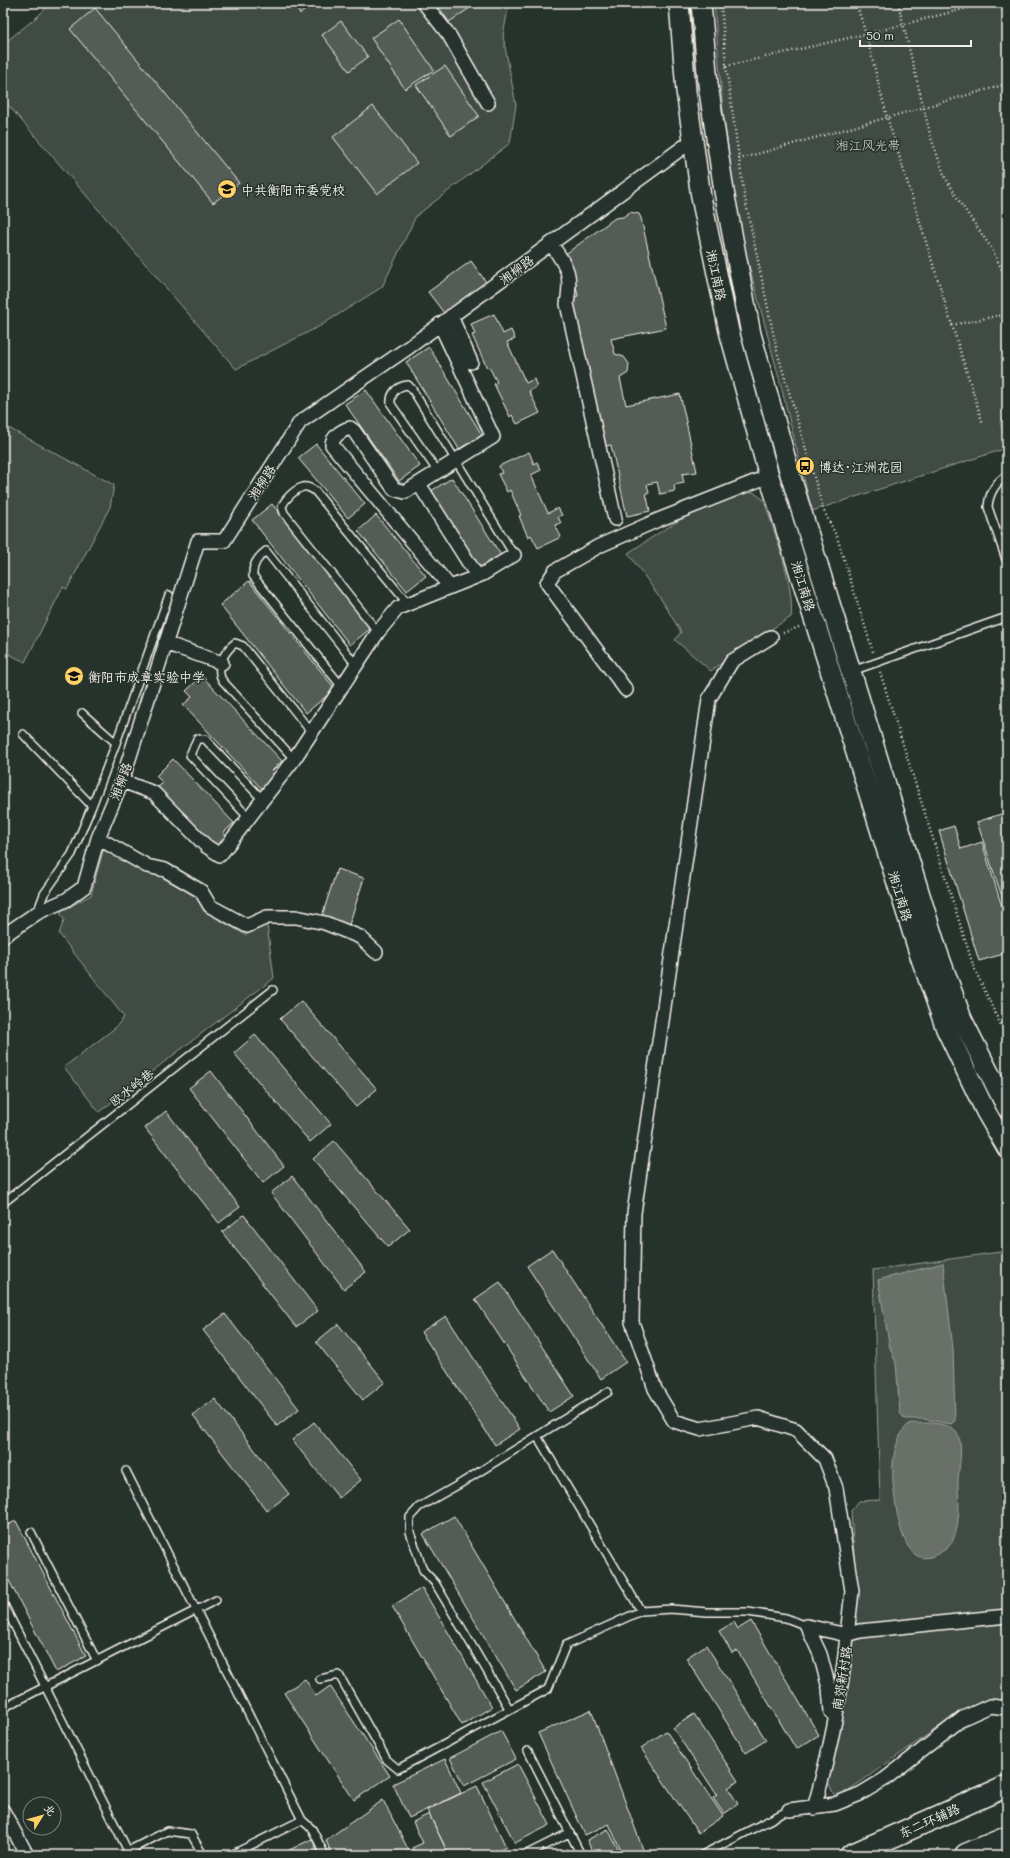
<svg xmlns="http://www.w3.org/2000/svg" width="1010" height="1858" font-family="Mali,'LXGW WenKai TC',sans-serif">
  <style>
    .green { fill: #414b45; stroke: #9a9e96 }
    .water { fill: #676f68; stroke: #9fa39b }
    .building { fill: #525c55; stroke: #f4f1e8 }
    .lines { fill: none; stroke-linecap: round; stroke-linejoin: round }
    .service-casing { stroke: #f4f1e8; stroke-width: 10 }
    .minor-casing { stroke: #f4f1e8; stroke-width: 16 }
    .secondary-casing { stroke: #f4f1e8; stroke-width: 22 }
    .primary-casing { stroke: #f4f1e8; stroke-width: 24 }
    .trunk-casing { stroke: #f4f1e8; stroke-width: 25 }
    .path { stroke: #f4f1e8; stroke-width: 2.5; stroke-dasharray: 1 3; stroke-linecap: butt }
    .service { stroke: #26332d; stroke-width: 7 }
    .minor { stroke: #26332d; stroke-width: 13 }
    .secondary { stroke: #26332d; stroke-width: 19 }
    .primary { stroke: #26332d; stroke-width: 21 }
    .trunk { stroke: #26332d; stroke-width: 22 }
    .labels { text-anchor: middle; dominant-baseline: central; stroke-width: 3; stroke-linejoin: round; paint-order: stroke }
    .park-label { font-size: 13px; fill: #bebfb7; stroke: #26332d }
    .poi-label { font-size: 13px; fill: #f4f1e8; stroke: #26332d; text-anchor: start }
    .street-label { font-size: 13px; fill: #f4f1e8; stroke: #26332d }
  </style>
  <rect width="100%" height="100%" fill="#26332d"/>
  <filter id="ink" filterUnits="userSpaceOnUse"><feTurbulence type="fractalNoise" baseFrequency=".025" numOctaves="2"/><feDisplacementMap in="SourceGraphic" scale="8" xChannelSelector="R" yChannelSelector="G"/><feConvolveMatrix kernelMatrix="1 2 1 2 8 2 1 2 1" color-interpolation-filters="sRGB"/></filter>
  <g filter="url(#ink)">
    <path class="green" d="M51,3H509L503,36L516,105L510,143L416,216L382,287L320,326L236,369L3,99V44L37,17Z
      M714,3H1007V419L1000,422L1007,448L812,511L780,382L739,228L723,111Z
      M3,425L114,485L110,507L67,589L63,587L25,662L3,651Z
      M753,492L764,500C774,533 795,585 791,617L747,644L711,671L675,640L681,632L661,599L628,553C667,528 706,499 753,492Z
      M107,850L148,873L162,876L195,895L204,911L246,935L267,925L274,978L99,1112L64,1067L115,1028L124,1017L59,934L64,920L60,912L91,895L103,851Z
      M1007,1251V1701L997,1699L980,1702L950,1719L836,1799L828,1782L846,1694L857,1600L851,1511L859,1501L880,1500L873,1270Z"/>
    <path class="water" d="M943,1263L953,1349L955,1421L951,1424L924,1419H905L900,1413L896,1363L890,1348L878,1280Z
      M910,1423C924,1424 945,1420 956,1432C965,1443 958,1469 958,1483C958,1494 960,1507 958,1519C958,1525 956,1533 953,1540C950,1548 940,1553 933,1556C903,1569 896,1510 894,1491C891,1469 892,1439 910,1423Z"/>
    <path class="building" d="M292,3H314L300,14Z
      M436,3H477L449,22Z
      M95,8L239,183L213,203L70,29Z
      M399,19L434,70L405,89L371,38Z
      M341,21L368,57L349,71L322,35Z
      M445,66L479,116L451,136L416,85Z
      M373,106L417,163L377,194L333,137Z
      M630,212L639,214L641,218L666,328L611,339L615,354L624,357L629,364L628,373L620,378L626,405L680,394L697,472L682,474L684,483L674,485L675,491L660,494L657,482L647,484L649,493H646L650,511L627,516L611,445L606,446L602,429L599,430L595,412L598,411L591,381H587L582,358L586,357L573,298L578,296L572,266L564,255L615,218L623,217Z
      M471,261L486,282L444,313L428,292Z
      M494,314L503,334L511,330L515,339L507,342L526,383L534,379L537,387L529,391L540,413L517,424L512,415L510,417L494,384L497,382L489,367L487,368L472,335L475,334L471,324Z
      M429,347L482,435L459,449L406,362Z
      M366,390L420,466L399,481L345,404Z
      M316,444L365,504L348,518L298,458Z
      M529,452L534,464L537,462L541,470L531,475L548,513L558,508L562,515L558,517L561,523L555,525L561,537L538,548L531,535L528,537L519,516L521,515L510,490L507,492L498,474L502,473L499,466Z
      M452,478L502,557L481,570L431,491Z
      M272,504L370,629L350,645L252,520Z
      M376,515L426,576L407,591L358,531Z
      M249,581L335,689L306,713L220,605Z
      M202,676L282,761L271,772L276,776L262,789L183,705L192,697L186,691Z
      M173,759L234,823L223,833L227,837L216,848L158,787L163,783L156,776Z
      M1007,812V912L977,822Z
      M954,826L961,849L982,842L1007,923V953L979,961L939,831Z
      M337,869L364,878L349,925L322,916Z
      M301,1001L377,1089L356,1107L280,1019Z
      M255,1035L331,1124L310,1142L234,1053Z
      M211,1071L284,1166L263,1183L189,1088Z
      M166,1111L240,1207L219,1223L145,1128Z
      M334,1141L410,1229L388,1247L313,1159Z
      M292,1176L366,1272L344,1289L271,1193Z
      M244,1215L318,1311L296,1327L222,1232Z
      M552,1249L626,1362L601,1379L527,1266Z
      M500,1282L574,1396L549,1412L475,1299Z
      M225,1314L299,1409L277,1426L203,1330Z
      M446,1316L520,1429L495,1445L421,1332Z
      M338,1324L385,1382L363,1400L316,1342Z
      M215,1399L289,1494L267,1511L193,1415Z
      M314,1422L361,1480L339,1498L292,1440Z
      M454,1516L546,1672L516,1690L423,1534Z
      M16,1521L86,1656L56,1672L3,1569V1527Z
      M422,1588L492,1707L462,1725L392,1606Z
      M751,1621L819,1735L796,1749L737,1650L732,1653L719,1631L734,1622L738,1629Z
      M706,1645L766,1740L746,1753L686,1658Z
      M305,1679L316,1696L330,1686L390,1776L354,1800L284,1693Z
      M591,1710L645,1855H623L609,1824L585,1835L538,1733Z
      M694,1714L738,1781L728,1788L738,1804L724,1814L713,1798L717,1795L673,1728Z
      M501,1731L516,1759L464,1786L450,1758Z
      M666,1731L723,1816L698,1833L641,1748Z
      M445,1759L461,1793L409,1818L393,1784Z
      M518,1764L550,1825L515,1843L483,1782Z
      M477,1786L506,1847L490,1855H449L427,1810Z
      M383,1800L411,1855H332L326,1840Z
      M429,1814L449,1855H417L412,1848L423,1843L413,1822Z
      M608,1829L621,1855H594L587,1840Z
      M312,1839L320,1855H279Z
      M567,1849L571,1855H555Z"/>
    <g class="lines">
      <defs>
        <path id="service" d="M438,472L391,404C390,393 397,386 408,385L412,389L514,555
          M1007,475C995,483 989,493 988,507L1007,562
          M378,632L284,513L282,507C284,500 295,489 303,487C308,486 312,489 315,491L408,604
          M852,671L1007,617
          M342,687L253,576C252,565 258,557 266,551L357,666
          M82,713L116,743
          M23,734L92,806
          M294,759L222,680C215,667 225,651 235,643L243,646L312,733
          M249,818L190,755L197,739H205L263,800
          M37,913L44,894L72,854L92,806L116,743L169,595
          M3,1203L273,990
          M537,1436L641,1611
          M126,1471L302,1820L312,1829L325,1855
          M31,1532L97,1661
          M3,1603L130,1855
          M320,1679L339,1675L387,1760L398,1769L548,1689L566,1645L641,1611L671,1609L707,1612H748L786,1618L807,1626
          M3,1708L216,1600
          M510,1710L435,1583L423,1570L410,1532V1517L419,1507L458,1485L608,1392
          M528,1751L581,1855
          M128,1851L167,1831L191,1834L203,1855
          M231,1855L302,1820
          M525,1855L569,1833
          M702,1855L789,1810"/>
        <path id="minor" d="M424,3L449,35L488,103
          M551,244C568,268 572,274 567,304L615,519
          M451,316L471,362
          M440,324L493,437L405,492L394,489L354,431L350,428C342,430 332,437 332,445L450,587
          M419,484L477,576
          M771,637L732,661L709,699L634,1213L632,1322L655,1389L674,1421L700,1429L758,1418L796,1430L825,1459L836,1488L852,1591L847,1635L807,1626
          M165,643L222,663
          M626,690L547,583L555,571L599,546L658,520L769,476
          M122,781L154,793L206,846L220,855L294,759L378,632L398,608L483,574L514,555
          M98,838L147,866L165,870L201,891L210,906L247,926L267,917H296L325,923L360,937L376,952
          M3,936L37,913L66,900L84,887L98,838L122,781L198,541H224L300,422L405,350L693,140
          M807,1626L820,1654L829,1688L831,1712
          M814,1808C830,1752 842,1693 847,1635L860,1631L1007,1616
          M789,1810L835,1804L860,1794L885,1779L963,1718L990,1706L1007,1708
          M3,1811L27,1855"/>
        <path id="secondary" d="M679,3L686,91L693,140L701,197L729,331L769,476L919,953L946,1029L986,1112L1007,1148
          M701,3L708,84L724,191L751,334L790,474L938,953L962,1019L1007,1108"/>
        <path id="primary" d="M851,1855L1007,1786"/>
        <path id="trunk" d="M966,1855L1007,1838"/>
      </defs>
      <use href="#service" class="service-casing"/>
      <use href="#minor" class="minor-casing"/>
      <use href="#secondary" class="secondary-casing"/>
      <use href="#primary" class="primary-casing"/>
      <use href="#trunk" class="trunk-casing"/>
      <path class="path" d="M721,3L726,66L744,194L777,351L824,511L837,537L873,652
        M856,3L866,34L887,117L952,325L1007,314
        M898,3L931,138L945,177L961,204L992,249L1007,280
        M1001,3L1007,22
        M726,66L866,34L987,3
        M739,159L1007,84
        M952,325L983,424
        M783,633L799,627
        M880,672L974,968L1007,1038"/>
      <use href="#service" class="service"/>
      <use href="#minor" class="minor"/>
      <use href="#secondary" class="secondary"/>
      <use href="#primary" class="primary"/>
      <use href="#trunk" class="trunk"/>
    </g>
  </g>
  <defs>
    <symbol id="school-disc" viewBox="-11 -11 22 22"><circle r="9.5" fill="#ffd166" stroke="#26332d"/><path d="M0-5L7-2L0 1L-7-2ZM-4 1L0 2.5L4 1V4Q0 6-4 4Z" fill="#111"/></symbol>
    <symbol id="bus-disc" viewBox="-11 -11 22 22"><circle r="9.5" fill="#ffd166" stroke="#26332d"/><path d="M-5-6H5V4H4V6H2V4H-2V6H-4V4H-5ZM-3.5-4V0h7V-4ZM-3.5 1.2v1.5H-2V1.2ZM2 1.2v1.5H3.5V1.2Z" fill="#111"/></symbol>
  </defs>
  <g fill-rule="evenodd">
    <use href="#school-disc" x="216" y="178" width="22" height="22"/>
    <use href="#bus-disc" x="794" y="455" width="22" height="22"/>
    <use href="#school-disc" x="63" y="665" width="22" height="22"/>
  </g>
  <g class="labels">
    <g class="park-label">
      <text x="868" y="144">湘江风光带</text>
    </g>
    <g class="poi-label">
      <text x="241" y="189">中共衡阳市委党校</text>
      <text x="819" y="466">博达·江洲花园</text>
      <text x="88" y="676">衡阳市成章实验中学</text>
    </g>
    <g class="street-label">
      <text transform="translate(516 269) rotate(-36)">湘柳路</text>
      <text transform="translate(717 275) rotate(78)">湘江南路</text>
      <text transform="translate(261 482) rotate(-57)">湘柳路</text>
      <text transform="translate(804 586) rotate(73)">湘江南路</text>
      <text transform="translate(120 781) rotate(-70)">湘柳路</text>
      <text transform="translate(901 896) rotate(73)">湘江南路</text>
      <text transform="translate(131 1087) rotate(-38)">欧水岭巷</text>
      <text transform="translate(841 1678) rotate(-81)">南郊新村路</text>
      <text transform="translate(929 1820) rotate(-24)">东二环辅路</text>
    </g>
  </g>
  <rect width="1010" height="1858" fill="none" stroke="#26332d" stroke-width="16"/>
  <rect x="8" y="8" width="994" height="1842" fill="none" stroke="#f4f1e8" stroke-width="1.5" filter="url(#ink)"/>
  <g transform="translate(42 1816) rotate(53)"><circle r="19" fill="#26332d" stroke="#787f78"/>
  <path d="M0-3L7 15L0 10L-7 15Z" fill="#ffd166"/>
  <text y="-6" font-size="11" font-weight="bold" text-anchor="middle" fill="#f4f1e8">北</text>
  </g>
  <path d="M860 40v6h111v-6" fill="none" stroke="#f4f1e8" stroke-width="2"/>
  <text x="866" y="40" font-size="12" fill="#f4f1e8" stroke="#26332d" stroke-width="3" paint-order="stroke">50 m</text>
</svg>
